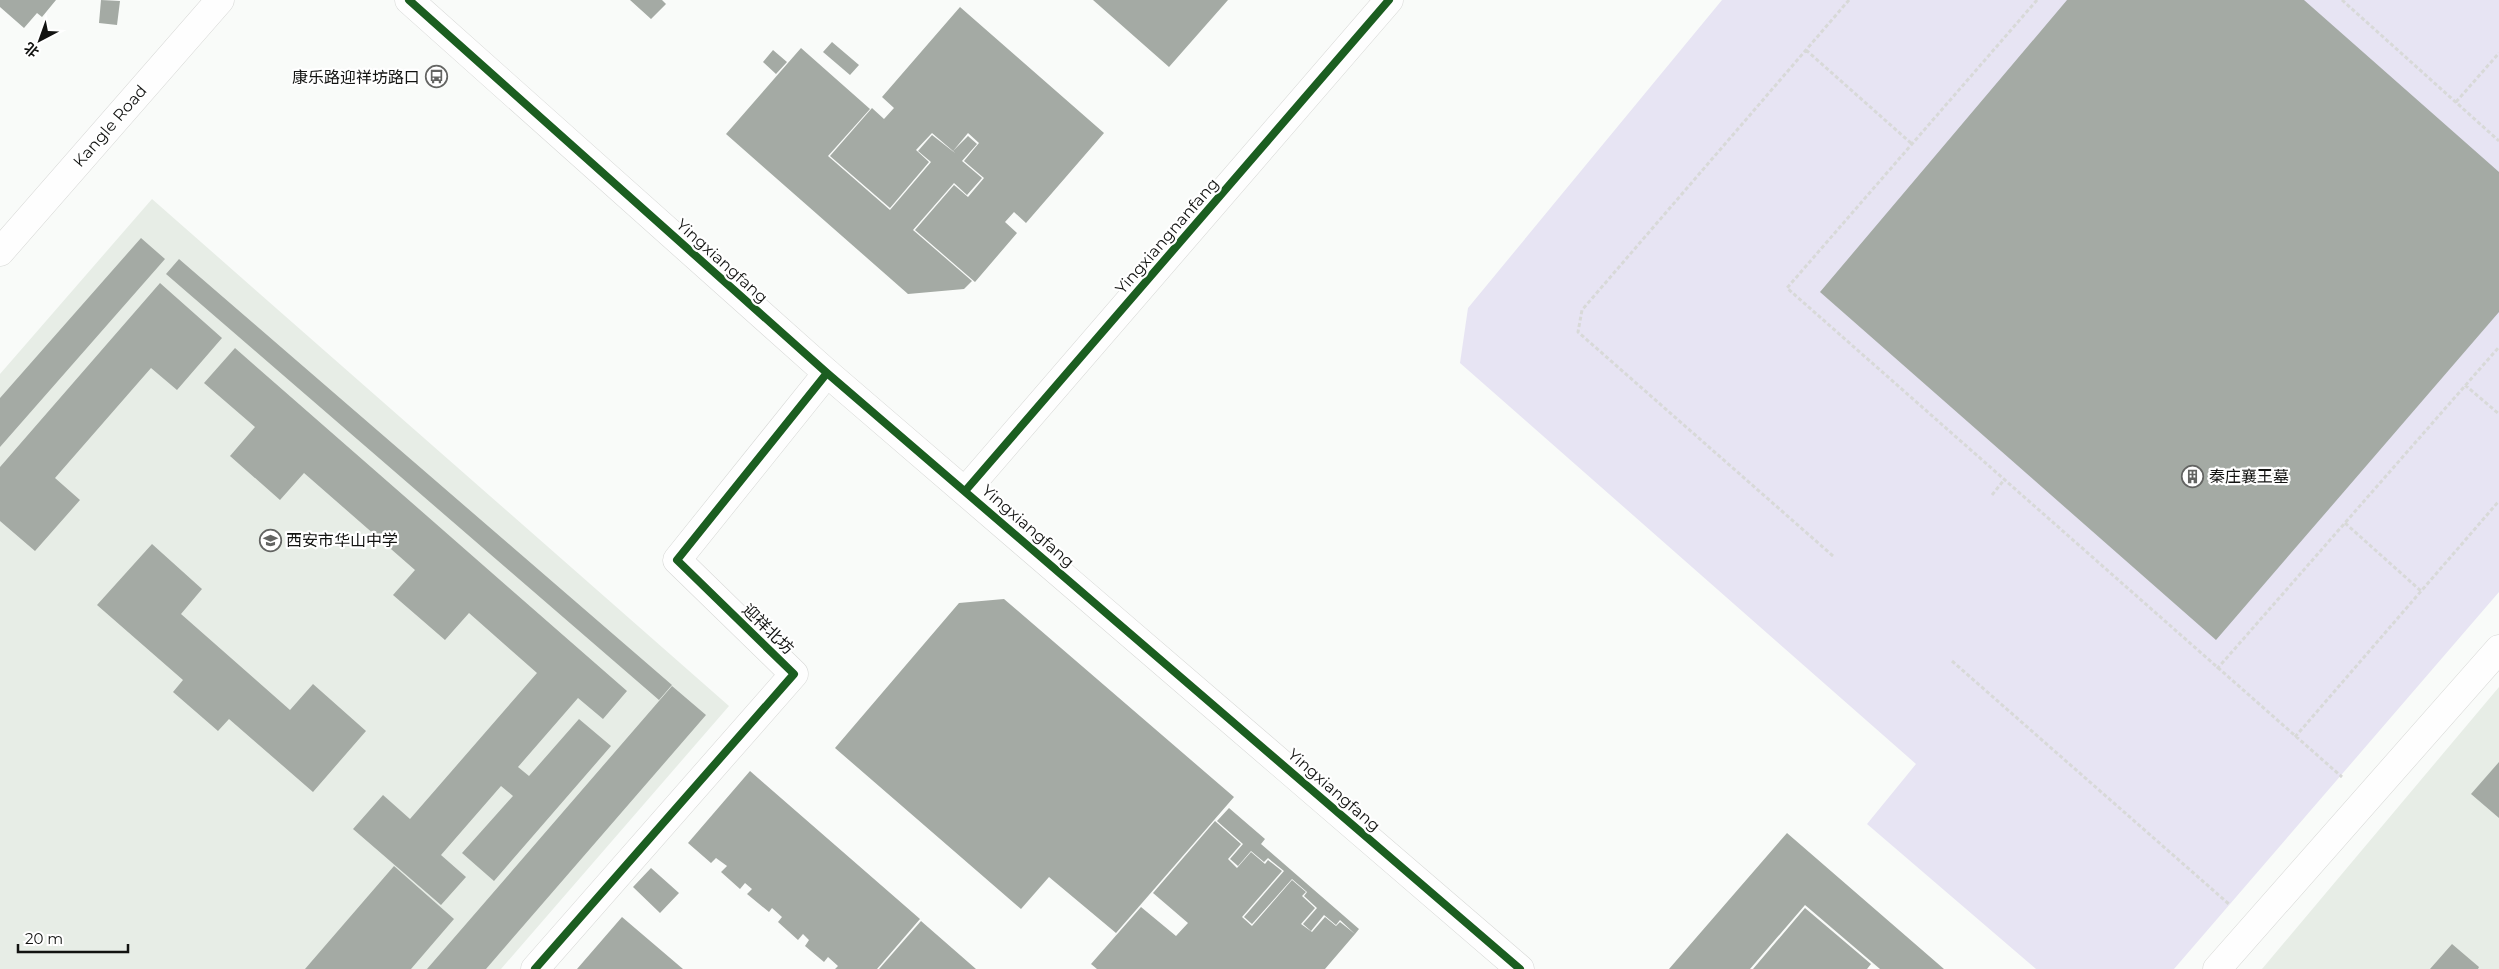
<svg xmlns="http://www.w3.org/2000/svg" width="2499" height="969" font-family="Montserrat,'Noto Sans SC',sans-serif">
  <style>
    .built { fill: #e7ede6 }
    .green { fill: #e7e4f3 }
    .building { fill: #a4aaa4 }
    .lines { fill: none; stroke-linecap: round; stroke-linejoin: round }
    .minor-casing { stroke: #d6d7d5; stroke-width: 29 }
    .tertiary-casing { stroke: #d6d7d5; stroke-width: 29 }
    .path { stroke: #d8d9d8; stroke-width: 3; stroke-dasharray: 4 2.5; stroke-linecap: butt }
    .minor { stroke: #fefefe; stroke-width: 28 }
    .tertiary { stroke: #fefefe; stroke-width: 28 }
    .cycleway-casing { stroke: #fff; stroke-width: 11 }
    .cycleway { stroke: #1b5e20; stroke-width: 8 }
    .labels { text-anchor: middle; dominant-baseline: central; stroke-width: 4.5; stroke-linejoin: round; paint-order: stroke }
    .poi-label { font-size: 16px; fill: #121311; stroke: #fff; text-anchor: start }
    .street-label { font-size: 16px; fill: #121311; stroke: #fff }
  </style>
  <rect width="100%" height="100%" fill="#f9fbf9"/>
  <path class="built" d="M152,199L729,706L501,969H0V374Z
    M2499,687V969H2262Z"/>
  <path class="green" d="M1722,0H2499V592L2174,969H2036L1867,824L1916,764L1460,363L1468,308Z"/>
  <path class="building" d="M0,0H56L42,17L37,13L24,28L0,7Z
    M101,0L120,1L117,25L99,23Z
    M630,0H662L666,4L651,19Z
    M1093,0H1228L1169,67Z
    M2067,0H2304L2499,172V312L2216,640L1820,292Z
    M960,7L1104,133L1026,223L1014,212L1005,222L1017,233L975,282L915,230L954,185L968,197L984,178L964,161L979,143L968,133L953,151L932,133L916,150L929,162L890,208L830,156L872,108L884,119L894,108L882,97Z
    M832,42L859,65L850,75L823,52Z
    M801,48L870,109L828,156L890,210L931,162L918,151L932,135L955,153L953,151L968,136L977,144L962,161L982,178L967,195L954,183L913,230L972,281L964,289L908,294L726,134Z
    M773,50L787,62L776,74L763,62Z
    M141,238L165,259L0,447V398Z
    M179,259L672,685L659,700L166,274Z
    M160,283L222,338L177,390L151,368L55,478L80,500L35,551L0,521V467Z
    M235,348L627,691L603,719L578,698L518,767L529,776L579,719L611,746L494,881L462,853L513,796L501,786L441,855L466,877L441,905L353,829L383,795L410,819L537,673L469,613L445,640L393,595L415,570L304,473L280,500L230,456L255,427L204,383Z
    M152,544L202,589L181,614L290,710L313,684L366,731L313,792L229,719L218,731L173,692L183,680L97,605Z
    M1004,599L1234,797L1116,933L1049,877L1021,909L835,748L959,603Z
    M672,686L706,715L486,969H427Z
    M2499,762V818L2471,794Z
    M750,771L920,919L877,969H835L838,966L828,957L824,962L805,946L809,940L803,934L798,940L778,922L782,917L772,908L769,912L747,894L752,889L745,883L740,889L721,872L727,866L716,858L711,863L688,843Z
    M1229,808L1265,839L1261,844L1359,929L1355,934L1340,920L1336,925L1324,915L1311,931L1303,924L1317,908L1304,896L1307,892L1292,879L1252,924L1244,917L1284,871L1268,858L1264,862L1251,851L1238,866L1230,859L1243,844L1217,821Z
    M1215,821L1241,844L1228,859L1237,868L1251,852L1265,864L1268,860L1282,871L1242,917L1252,926L1292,880L1306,892L1302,896L1315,908L1301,924L1312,932L1325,917L1336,926L1340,922L1355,934L1325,969H1097L1091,964L1141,907L1176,936L1188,923L1153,893Z
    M1787,833L1944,969H1880L1805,905L1750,969H1669Z
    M394,866L454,919L411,969H305Z
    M651,868L679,893L660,913L633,887Z
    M1805,908L1871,964L1867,969H1753Z
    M622,917L683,969H577Z
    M921,921L976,969H879Z
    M2452,944L2479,967L2478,969H2430Z"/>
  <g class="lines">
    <defs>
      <path id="minor" d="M535,969L794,674L677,560L827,373
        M2217,969L2499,649"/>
      <path id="tertiary" d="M409,0L827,373L1520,969
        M0,252L220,0
        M966,490L1389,0"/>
    </defs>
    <use href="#minor" class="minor-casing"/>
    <use href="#tertiary" class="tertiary-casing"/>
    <path class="path" d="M2037,0L1787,288L2342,777
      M2342,0L2499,141
      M1806,50L1912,144
      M2456,102L2499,53
      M2465,385L2499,414
      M1992,495L2004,480
      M2345,523L2421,591
      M1833,556L1578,332L1582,310L1849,0
      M1952,661L2230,905
      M2217,669L2499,347
      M2295,737L2499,501"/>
    <use href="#minor" class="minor"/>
    <use href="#tertiary" class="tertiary"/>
    <defs>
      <path id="cycleway" d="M409,0L827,373L1520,969
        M966,490L1389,0
        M535,969L794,674L677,560L827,373"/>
    </defs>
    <use href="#cycleway" class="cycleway-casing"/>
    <use href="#cycleway" class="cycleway"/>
  </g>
  <defs>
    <symbol id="bus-ring" viewBox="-11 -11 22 22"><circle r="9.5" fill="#fff" stroke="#636462" stroke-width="1.5"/><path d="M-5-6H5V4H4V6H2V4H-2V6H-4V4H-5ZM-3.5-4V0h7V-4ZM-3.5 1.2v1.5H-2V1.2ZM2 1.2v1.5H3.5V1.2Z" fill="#636462"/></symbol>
    <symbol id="building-ring" viewBox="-11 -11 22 22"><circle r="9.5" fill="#fff" stroke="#636462" stroke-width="1.5"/><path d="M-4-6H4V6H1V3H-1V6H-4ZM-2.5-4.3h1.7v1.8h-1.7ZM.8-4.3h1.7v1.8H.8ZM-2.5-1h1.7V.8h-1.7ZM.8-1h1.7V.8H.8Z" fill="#636462"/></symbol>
    <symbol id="school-ring" viewBox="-11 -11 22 22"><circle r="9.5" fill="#fff" stroke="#636462" stroke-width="1.5"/><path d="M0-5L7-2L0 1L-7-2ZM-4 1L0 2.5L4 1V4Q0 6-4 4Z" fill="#636462"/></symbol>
  </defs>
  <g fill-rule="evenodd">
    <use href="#bus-ring" x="424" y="64" width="25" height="25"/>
    <use href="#building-ring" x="2180" y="464" width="25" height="25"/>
    <use href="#school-ring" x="258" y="528" width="25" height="25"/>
  </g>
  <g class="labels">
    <g class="poi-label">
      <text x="420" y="77" text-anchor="end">康乐路迎祥坊路口</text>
      <text x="2209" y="476">秦庄襄王墓</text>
      <text x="286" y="540">西安市华山中学</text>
    </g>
    <g class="street-label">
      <text transform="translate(110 126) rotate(-49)">Kangle Road</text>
      <text transform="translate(1167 236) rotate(-49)">Yingxiangnanfang</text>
      <text transform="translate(722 261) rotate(42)">Yingxiangfang</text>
      <text transform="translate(1028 526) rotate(41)">Yingxiangfang</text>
      <text transform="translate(768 629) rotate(44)">迎祥北坊</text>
      <text transform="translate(1334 790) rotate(41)">Yingxiangfang</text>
    </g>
  </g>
  <g transform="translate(40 40) rotate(221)" stroke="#ffffff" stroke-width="4" paint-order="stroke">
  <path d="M0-4L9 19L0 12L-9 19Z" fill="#121311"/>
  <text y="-8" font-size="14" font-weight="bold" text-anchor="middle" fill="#121311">北</text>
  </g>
  <path d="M18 944v8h110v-8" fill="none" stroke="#121311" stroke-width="2.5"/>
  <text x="25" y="944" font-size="15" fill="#121311" stroke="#ffffff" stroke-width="4" paint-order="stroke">20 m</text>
</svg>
